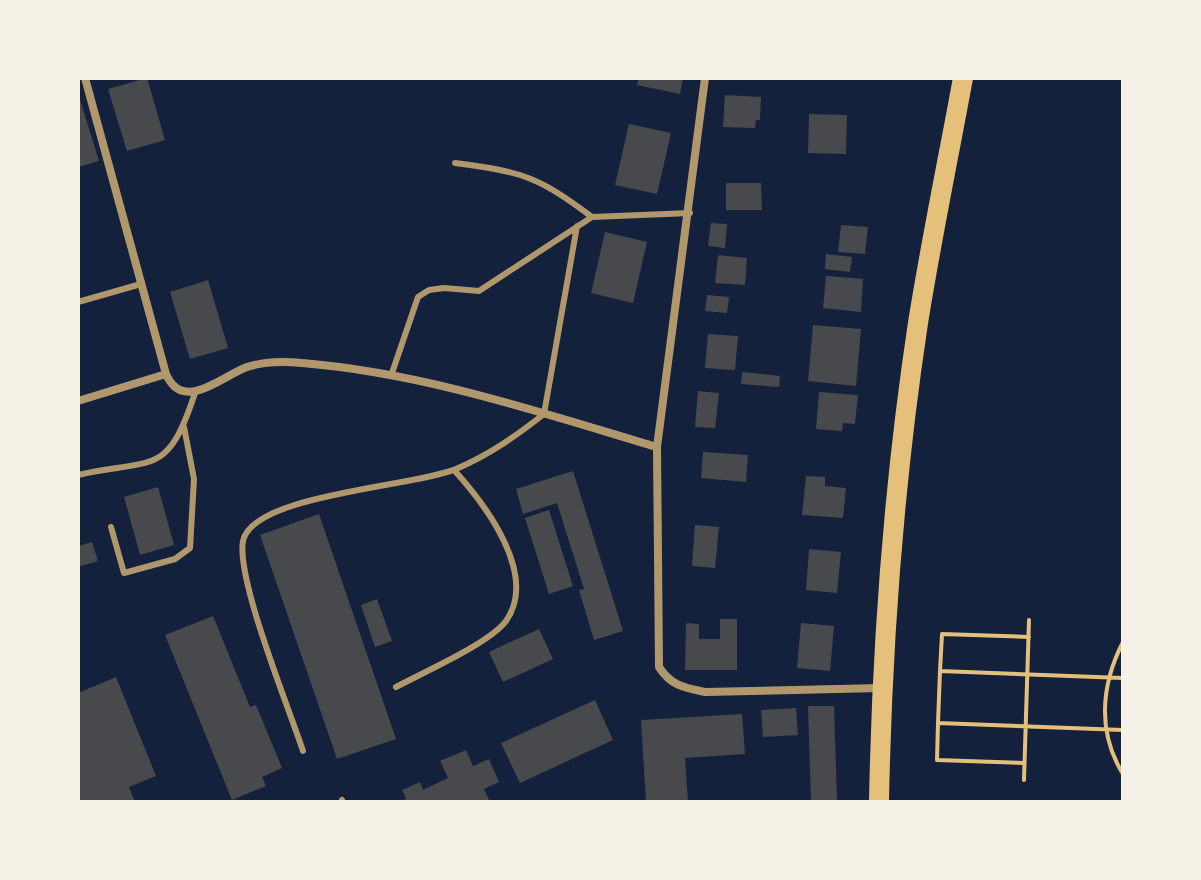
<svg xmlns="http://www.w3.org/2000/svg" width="1201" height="880" font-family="Montserrat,sans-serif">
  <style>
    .building { fill: #48494c }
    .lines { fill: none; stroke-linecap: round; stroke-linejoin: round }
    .path { stroke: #e5c07b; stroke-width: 4 }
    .service { stroke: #b1986c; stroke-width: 6 }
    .minor { stroke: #b1986c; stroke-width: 8 }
    .primary { stroke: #e5c07b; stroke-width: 20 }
  </style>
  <rect width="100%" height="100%" fill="#14213d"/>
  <path class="building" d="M147,78L165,140L127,151L108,89Z
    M639,78H683L680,94L637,85Z
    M78,93L99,161L78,167Z
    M725,95L761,97L760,120H756L755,128L723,127Z
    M809,114L847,115L846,154L808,153Z
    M629,124L671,133L657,194L615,185Z
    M726,183H761L762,210H726Z
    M711,223L727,224L725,248L708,246Z
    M841,225L868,227L865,254L838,252Z
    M605,232L647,242L633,303L591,293Z
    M826,254L852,257L850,272L825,269Z
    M718,255L747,258L745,285L715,283Z
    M826,276L863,279L861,312L823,308Z
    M208,280L228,348L190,359L170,292Z
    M707,295L729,297L727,313L705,311Z
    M813,325L861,329L856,386L808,381Z
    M708,334L738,336L735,370L705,368Z
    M742,372L780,376L779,387L741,384Z
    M698,391L719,393L715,428L695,427Z
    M819,392L858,395L855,424L843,423L842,431L816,429Z
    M703,452L748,455L746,482L701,478Z
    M573,471L623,631L594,640L579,590L584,589L557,503L523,514L516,489Z
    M806,476L825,477V486L846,488L843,518L802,515Z
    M158,487L174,545L140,555L124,497Z
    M549,510L573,586L549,594L525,518Z
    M319,514L396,739L337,759L260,535Z
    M695,525L719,527L715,568L692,566Z
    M92,542L98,561L78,567V546Z
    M809,549L841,552L837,593L806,590Z
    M377,599L392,641L375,647L361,605Z
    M213,616L250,707L256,705L282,768L262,777L266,786L232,800L165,635Z
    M720,619H737V670H685L686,623L699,624V639H720Z
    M801,623L834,626L830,671L797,668Z
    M539,629L553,659L503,682L489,652Z
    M116,677L156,776L129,787L135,802H78V693Z
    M595,700L613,740L520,783L501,743Z
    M808,706H834L837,802H811Z
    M796,708L798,735L763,737L761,710Z
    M742,714L745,754L685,758L688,802H646L641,720Z
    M466,750L473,766L489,759L499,782L484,789L490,802H403L406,798L402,790L420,782L423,790L448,778L440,761Z"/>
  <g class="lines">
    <path class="path" d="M1123,642C1101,685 1097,732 1123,774
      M940,671L942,634L1029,637
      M1123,678L940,671L938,723L1123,730
      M938,723L937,760L1024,763
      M1024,780L1029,620"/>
    <path class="service" d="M455,163C523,172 537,176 592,217
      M78,302L141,284
      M392,373L418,297L429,290L444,288L479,291L592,217L690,213
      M78,475C154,458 167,478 195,393
      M111,527L124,573L175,559L190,548L194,479L184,427
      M396,687C422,673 490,643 506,621C539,574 484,503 454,470
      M303,751C289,708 236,579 243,541C253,494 413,487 456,469C489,455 516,436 544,414L577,226
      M342,800L343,802"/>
    <path class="minor" d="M85,78L166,374
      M705,78L657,447L659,667C671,686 685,688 705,692L880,688
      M78,401L166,374C183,413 220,377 247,367C265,361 283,361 302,363C424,373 539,412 657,447"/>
    <path class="primary" d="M879,802C882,642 894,482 918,323C931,241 948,160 963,78"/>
  </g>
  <rect width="1201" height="880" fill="none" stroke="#f6f1e7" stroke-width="160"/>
</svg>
